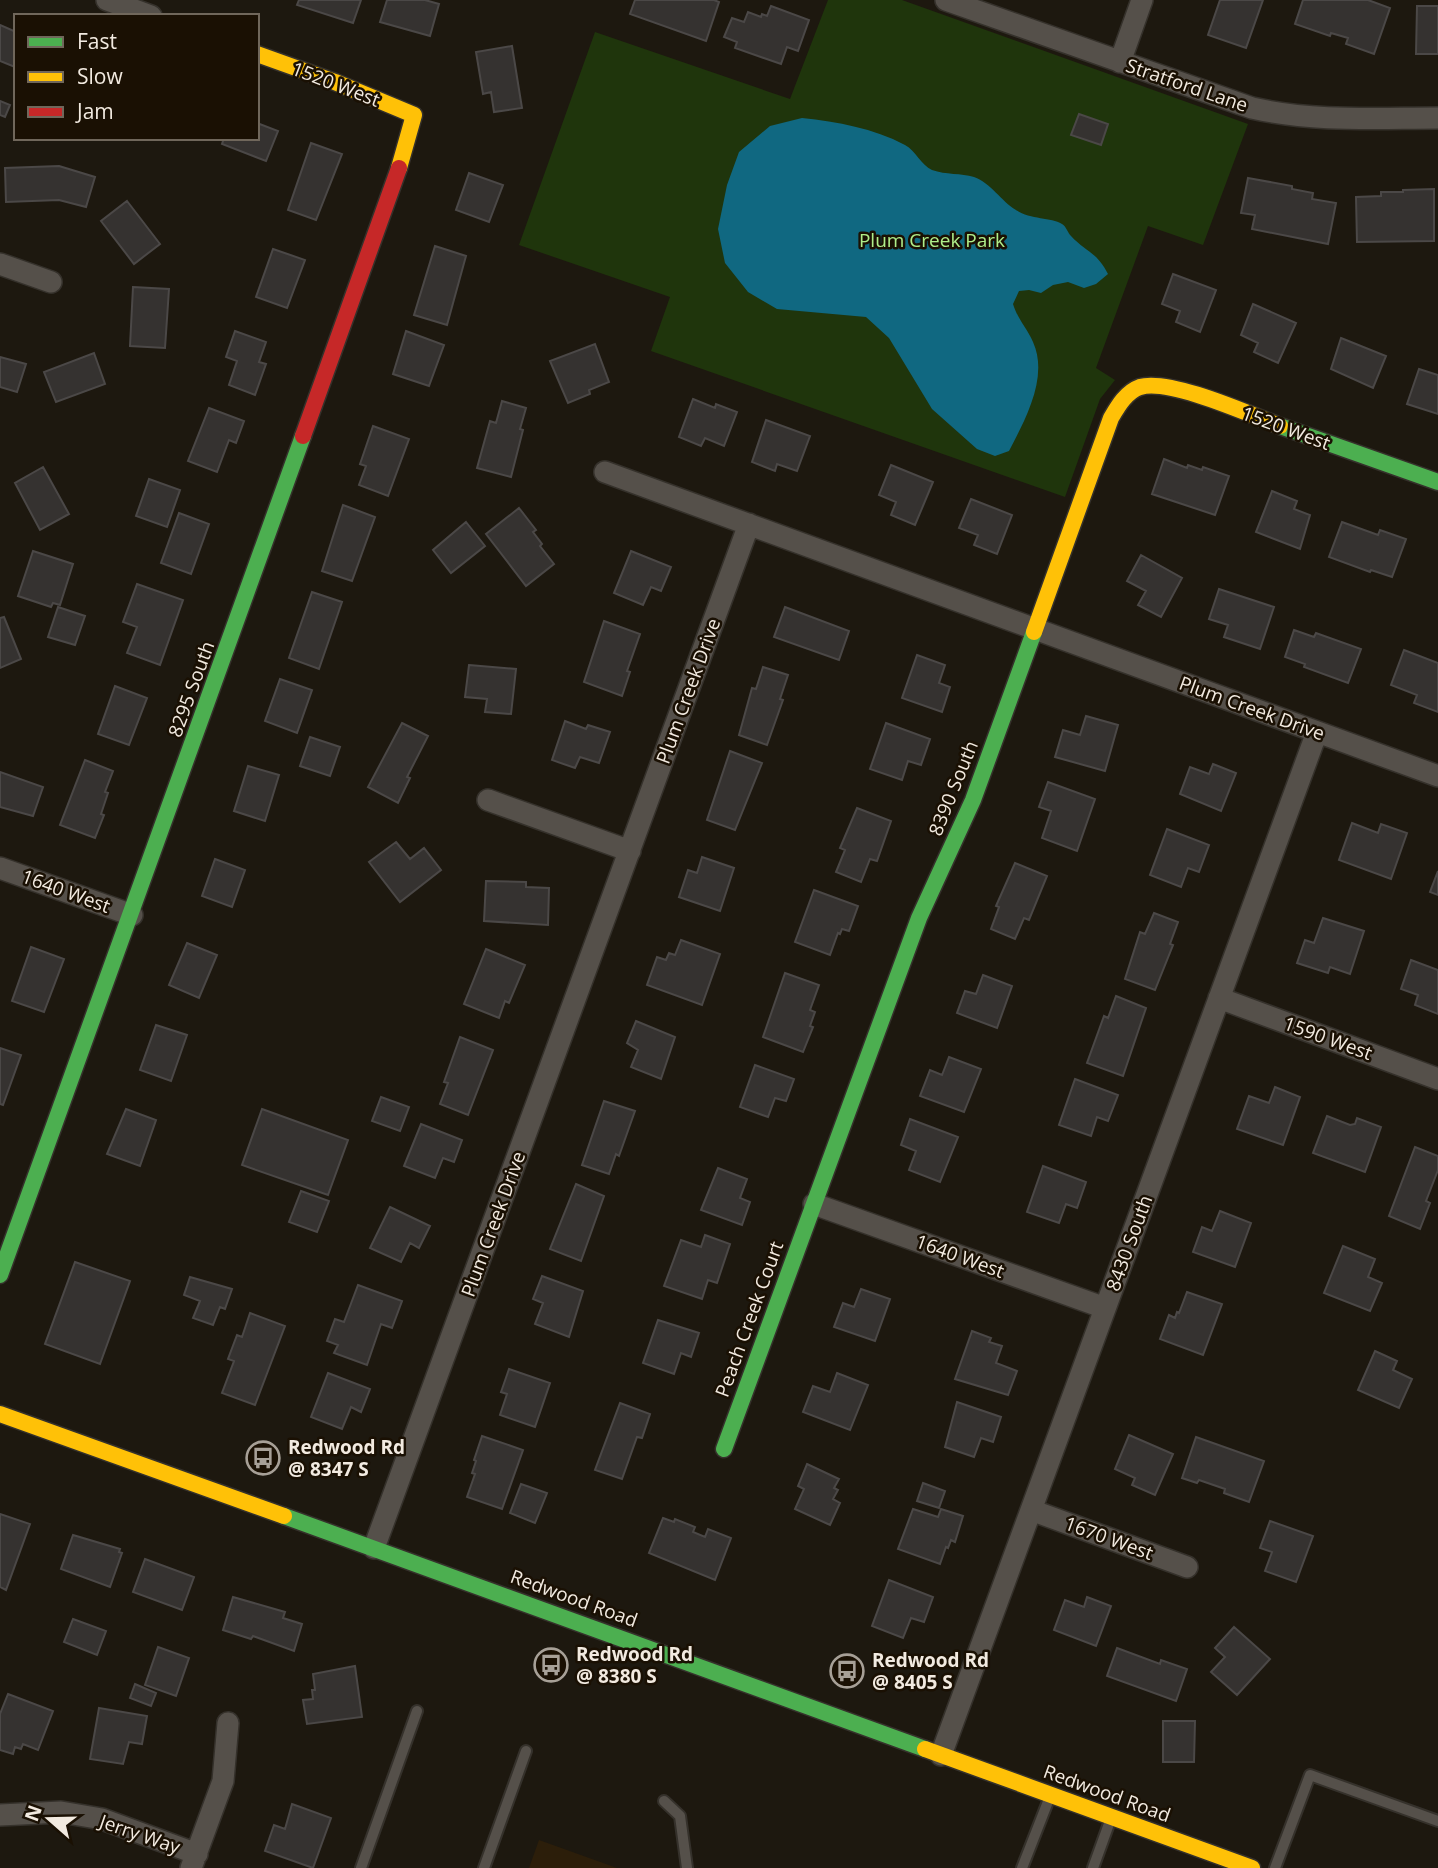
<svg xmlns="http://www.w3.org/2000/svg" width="1438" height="1868" font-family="'Open Sans',sans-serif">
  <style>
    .built { fill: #2c1e0a }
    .green { fill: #1f350c }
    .water { fill: #106881 }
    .building { fill: #353230; stroke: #4b4847; stroke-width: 2 }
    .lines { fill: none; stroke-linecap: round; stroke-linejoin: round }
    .lane-casing { stroke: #35312b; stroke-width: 14 }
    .street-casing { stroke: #35312b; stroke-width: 24 }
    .fast-casing { stroke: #35312b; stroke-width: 19 }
    .slow-casing { stroke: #35312b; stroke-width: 19 }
    .jam-casing { stroke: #35312b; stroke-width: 19 }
    .lane { stroke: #55504a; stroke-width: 10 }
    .street { stroke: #55504a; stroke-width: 21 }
    .fast { stroke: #4caf50; stroke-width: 16 }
    .slow { stroke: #ffc107; stroke-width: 16 }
    .jam { stroke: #c62828; stroke-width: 16 }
    .labels { text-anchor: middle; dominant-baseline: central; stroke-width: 5; stroke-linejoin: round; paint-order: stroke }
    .street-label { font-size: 19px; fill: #f2eae0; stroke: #1a1003 }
    .park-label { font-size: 19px; fill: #afee8a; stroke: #1a1003 }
    .poi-label { font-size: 19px; font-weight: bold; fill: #f2eae0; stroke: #1a1003; text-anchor: start }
  </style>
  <rect width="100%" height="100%" fill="#1d180f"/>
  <path class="built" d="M539,1840L617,1868H529Z"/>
  <path class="green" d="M828,0H902L1248,124L1203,245L1148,226L1096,368L1115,380L1100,399L1065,497L651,351L670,297L519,245L595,32L790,99Z"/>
  <path class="water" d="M802,118C838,122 873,128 905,145C916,151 921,165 932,170C946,175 961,173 974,177C991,183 1001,201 1016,210C1031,220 1051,217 1062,224C1066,226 1068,233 1071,236C1086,252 1097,252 1108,274L1096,284L1084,288L1068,282L1053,285L1041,293L1029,290L1019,291L1013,304C1018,320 1027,328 1033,342C1049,377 1025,420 1009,451L995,456L977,449L932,409L889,338L866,317L777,309L748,292L725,263L718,229L727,185L739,152L770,126Z"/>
  <path class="building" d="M299,0H361L353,23L297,5Z
    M387,0H425L439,4L430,36L380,22Z
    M635,0H714L719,2L706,41L630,14Z
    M1220,0H1263L1246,48L1208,35Z
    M1303,0H1368L1390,8L1374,54L1346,44L1348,38L1331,33L1330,36L1295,24Z
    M771,6L809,20L798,51L787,47L781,64L735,48L737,42L724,37L732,18L744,22L748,12L761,17L762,14L767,16Z
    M1417,6H1438V54H1416Z
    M0,25L16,32L15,67L0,61Z
    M512,46L522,108L494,112L491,92L483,94L476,52Z
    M0,101L10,105L5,117L0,115Z
    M1079,114L1108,124L1101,145L1071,135Z
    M257,123L278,131L266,161L222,144L224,138H257Z
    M311,143L342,154L316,220L288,210Z
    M59,166L95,177L86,207L59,200L6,202L5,168Z
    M469,173L503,185L489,222L456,210Z
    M1248,178L1292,186V189L1313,193L1312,199L1336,203L1328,244L1252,229L1255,215L1241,213Z
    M1434,189V241L1357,242L1356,197L1381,196V192H1403V190Z
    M127,201L160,244L134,264L101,221Z
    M435,246L466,256L447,325L414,315Z
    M273,249L305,260L287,308L256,297Z
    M1173,274L1216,290L1200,332L1176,322L1180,311L1162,304Z
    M133,287L169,289L165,348L130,346Z
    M1253,304L1296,323L1278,363L1254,352L1258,343L1241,335Z
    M235,331L266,342L259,362L266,364L255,395L229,385L237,361L226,357Z
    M406,331L444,345L429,386L393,374Z
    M1341,338L1386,356L1373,388L1331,369Z
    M595,344L609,382L589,390L590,394L568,403L550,361Z
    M94,353L105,384L56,402L44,372Z
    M0,357L26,364L17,392L0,387Z
    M1419,369L1438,375V414L1407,404Z
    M693,399L715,408L716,404L737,412L724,446L705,438L701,446L679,437Z
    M502,401L526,408L520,429L523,430L511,477L477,468L490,421L496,423Z
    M209,408L244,421L236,443L229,440L217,472L188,461Z
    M766,420L810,436L797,471L777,464L775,471L752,462Z
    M373,426L409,439L388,496L359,485L366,466L360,464Z
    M1164,459L1187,468L1188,465L1202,470L1203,467L1229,476L1215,515L1152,494Z
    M891,465L933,482L915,525L891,515L896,502L879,495Z
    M43,467L69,514L40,530L15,483Z
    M149,479L180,490L167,527L136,516Z
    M1272,491L1297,501L1294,509L1310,515L1300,549L1256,532Z
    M971,499L1012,515L997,554L974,545L978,535L959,528Z
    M343,505L375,517L352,581L322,571Z
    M519,508L536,530L533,532L542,544L540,546L554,564L526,586L486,534Z
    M179,513L209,524L191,574L161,563Z
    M466,522L485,546L451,573L433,550Z
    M1342,522L1378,535L1380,530L1406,539L1392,577L1371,570L1370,572L1329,557Z
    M33,551L73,564L60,605L53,603L51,607L18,596Z
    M631,551L671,567L661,591L651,587L643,605L614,593Z
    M1141,555L1182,578L1161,617L1138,605L1146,591L1127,581Z
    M137,584L183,600L160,665L127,653L137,627L123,622Z
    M1219,589L1274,607L1260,649L1224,637L1228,625L1209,619Z
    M312,592L342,602L319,669L289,658Z
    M58,607L85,616L75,645L48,637Z
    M785,607L849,631L839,660L774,637Z
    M4,617L21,659L0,668V618Z
    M604,621L640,634L627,671L630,672L622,696L584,682Z
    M1294,630L1314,637L1316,633L1361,649L1348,683L1304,667L1305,664L1285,657Z
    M1404,650L1438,663V712L1414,703L1417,695L1391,685Z
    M917,655L945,665L939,683L950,687L942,712L902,698Z
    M469,665L516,669L511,714L485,712L487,699L465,697Z
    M763,667L788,675L780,699L783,700L767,745L739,735L752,688L756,689Z
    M280,679L312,690L297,733L265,721Z
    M115,686L147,698L129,745L98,734Z
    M1086,716L1118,725L1105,771L1055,757L1063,730L1080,735Z
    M565,721L586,729L588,725L610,732L599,763L580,757L575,768L552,760Z
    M402,723L428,736L407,777L410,778L398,803L368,787Z
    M886,723L930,739L921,765L908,761L902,780L870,769Z
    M310,737L340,747L330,776L300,766Z
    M730,751L762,763L735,830L707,820Z
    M85,760L113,771L105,792L108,793L101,814L104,815L95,838L60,825Z
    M1213,764L1236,773L1221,811L1180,794L1190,767L1209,774Z
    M248,766L279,775L265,821L234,811Z
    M0,772L43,787L33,816L0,807Z
    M1048,782L1095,799L1077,851L1042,838L1051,811L1039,807Z
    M857,808L891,821L877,861L870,859L861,882L836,872L845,850L840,848Z
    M1352,823L1378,833L1381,824L1407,833L1391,879L1339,860Z
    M1167,829L1209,845L1199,872L1188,868L1181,887L1150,875Z
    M396,842L410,859L424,848L441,870L400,902L369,862Z
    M702,857L734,868L720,911L679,897L688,870L697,873Z
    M215,859L245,870L232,907L202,896Z
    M1015,863L1047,876L1029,920L1024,918L1015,939L991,929L999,907L996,906Z
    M1438,871V895L1430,892Z
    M486,881L526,882V887L549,888L548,925L484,921Z
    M814,890L858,906L849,931L842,929L840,934L838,933L830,955L795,942Z
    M1154,913L1178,922L1170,944L1173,945L1155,990L1125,979L1140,932L1145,934Z
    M1323,918L1364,931L1350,974L1330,967L1328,973L1297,963L1305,940L1314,943Z
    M681,940L720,954L702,1005L647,985L657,957L666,960L669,953L675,955Z
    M187,943L217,955L199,998L169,985Z
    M31,947L64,959L44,1012L12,1001Z
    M486,949L525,965L509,1003L505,1001L499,1018L464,1004Z
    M1411,960L1438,970V1014L1415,1005L1418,995L1401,989Z
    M785,973L819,985L810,1010L815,1012L810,1026L813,1027L803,1052L763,1037Z
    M983,975L1012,986L997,1028L957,1013L965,991L976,994Z
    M1116,996L1146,1008L1123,1076L1087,1063L1104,1016L1108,1018Z
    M636,1021L675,1037L661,1079L631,1067L638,1050L627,1043Z
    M156,1025L187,1035L171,1081L140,1070Z
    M460,1037L493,1050L468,1115L440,1104L448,1083L444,1082Z
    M0,1048L21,1055L3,1105L0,1104Z
    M949,1057L981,1069L964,1112L920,1096L930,1070L942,1075Z
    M755,1065L794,1079L786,1101L775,1098L768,1117L740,1107Z
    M1075,1079L1118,1095L1108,1121L1097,1117L1091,1136L1059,1125Z
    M1275,1087L1300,1097L1283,1145L1237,1129L1249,1096L1269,1103Z
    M381,1097L409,1107L400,1131L372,1121Z
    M604,1101L635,1111L619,1156L616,1154L609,1174L582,1165Z
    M126,1109L156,1120L140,1166L107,1154Z
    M262,1109L348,1140L328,1195L242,1165Z
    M1327,1116L1350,1125L1355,1124L1357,1118L1381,1127L1365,1172L1313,1153Z
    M910,1119L958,1137L940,1182L909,1170L916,1151L901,1145Z
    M421,1124L462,1140L454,1162L443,1158L435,1178L404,1166Z
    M1415,1147L1438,1156V1170L1426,1201L1430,1203L1420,1229L1389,1216Z
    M1043,1166L1086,1182L1077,1208L1066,1204L1059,1223L1027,1212Z
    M718,1168L747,1179L740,1198L750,1202L742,1225L701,1210Z
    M576,1184L604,1196L581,1261L550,1249Z
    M301,1191L329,1201L317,1232L289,1222Z
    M390,1207L430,1226L419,1248L410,1243L401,1262L370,1248Z
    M1220,1211L1251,1223L1235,1267L1193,1252L1202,1227L1212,1231Z
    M705,1235L730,1244L717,1283L708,1280L702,1299L664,1286L681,1240L701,1247Z
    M1343,1246L1375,1259L1368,1277L1382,1283L1370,1311L1324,1293Z
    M75,1262L130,1281L100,1364L45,1344Z
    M542,1276L583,1291L569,1337L535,1324L543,1303L533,1299Z
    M190,1277L232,1289L225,1309L220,1307L213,1325L193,1318L200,1301L184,1295Z
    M358,1285L402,1301L392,1328L381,1324L367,1365L334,1353L338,1345L327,1341L335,1319L344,1322Z
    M861,1289L890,1299L875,1341L834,1327L843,1303L854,1307Z
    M1187,1292L1222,1304L1203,1355L1160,1339L1169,1315L1175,1318L1177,1312L1179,1313Z
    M250,1313L285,1326L255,1405L222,1393L234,1361L228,1359L237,1335L242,1337Z
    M658,1320L699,1333L691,1357L681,1353L674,1374L643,1363Z
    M972,1331L991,1338L989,1342L1002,1346L996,1363L1017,1371L1008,1395L955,1379Z
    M1375,1351L1397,1361L1393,1370L1412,1379L1399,1408L1358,1390Z
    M509,1369L550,1383L535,1427L500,1415L507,1394L501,1392Z
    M328,1373L370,1389L361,1412L351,1407L342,1429L311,1417Z
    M837,1373L868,1385L850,1430L803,1412L813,1386L830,1392Z
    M957,1402L1001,1417L993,1442L981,1438L974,1457L945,1447Z
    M620,1403L650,1414L642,1438L637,1437L622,1479L595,1470Z
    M1129,1435L1173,1454L1155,1495L1132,1485L1135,1478L1115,1469Z
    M482,1436L523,1450L502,1509L467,1497L475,1474L472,1473L476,1461L474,1460Z
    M1196,1437L1264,1461L1249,1502L1224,1493L1225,1489L1199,1480L1197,1483L1182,1478Z
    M807,1464L839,1479L834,1488L838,1490L833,1499L840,1503L830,1525L795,1509L804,1489L798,1486Z
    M923,1483L945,1491L939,1508L917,1501Z
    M521,1484L547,1493L535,1523L510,1513Z
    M913,1509L938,1517L941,1509L963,1516L955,1542L951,1540L948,1548L946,1547L940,1564L898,1549Z
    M0,1514L30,1524L6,1590L0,1587Z
    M663,1518L674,1522L675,1519L695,1527L693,1532L705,1537L708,1529L731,1538L715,1580L649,1553Z
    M1270,1521L1313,1536L1296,1582L1265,1571L1272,1552L1260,1548Z
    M73,1535L120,1549L119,1552L122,1553L110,1587L61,1569Z
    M145,1559L194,1577L182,1610L133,1592Z
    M889,1580L933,1597L924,1622L911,1618L903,1638L872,1626Z
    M233,1597L285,1612L283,1618L302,1624L294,1651L253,1636L251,1639L223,1630Z
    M1087,1597L1111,1606L1096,1646L1054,1630L1065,1600L1084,1607Z
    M73,1619L106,1631L97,1655L64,1642Z
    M1234,1627L1270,1659L1237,1695L1211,1672L1225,1657L1215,1648Z
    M158,1647L189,1658L176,1696L145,1685Z
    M1117,1648L1160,1664L1161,1660L1187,1669L1176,1701L1107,1676Z
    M355,1666L362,1717L307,1724L303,1700L313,1699L312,1690H315L313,1674Z
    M135,1684L156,1693L151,1706L130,1698Z
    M8,1694L53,1711L38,1750L23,1744L21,1749L15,1747L13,1754L0,1750V1714Z
    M99,1708L147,1716L142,1744L129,1742L123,1764L90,1759Z
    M1163,1721H1195L1194,1762H1163Z
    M292,1804L331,1818L313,1868L265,1851L274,1825L285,1829Z"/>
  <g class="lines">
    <defs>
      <path id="lane" d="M664,1801L680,1816L687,1868
        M361,1868L417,1711
        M484,1868L526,1751
        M1022,1868L1049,1799
        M1093,1868L1110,1821
        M1275,1868L1310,1775L1438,1821"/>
      <path id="street" d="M107,0L151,16
        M946,0L1252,108C1313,122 1376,118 1438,118
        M1120,62L1142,0
        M0,264L51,282
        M605,472L1438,776
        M488,800L630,851
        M0,868L132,915
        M1219,998L1438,1079
        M814,1204L1105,1308
        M1031,1510L1187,1567
        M374,1548L749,524
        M941,1755L1317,732
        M0,1815L61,1812L102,1819L197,1854
        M191,1868L223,1781L228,1723"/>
      <path id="fast" d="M1280,426L1438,482
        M0,1275L303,436
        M724,1449L919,918L973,800L1034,632
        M284,1516L925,1749"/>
      <path id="slow" d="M257,54L335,82L414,115L399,168
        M1034,632L1111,418C1118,406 1126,392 1140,387C1169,378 1249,414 1280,426
        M0,1414L284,1516
        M925,1749L1252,1868"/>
      <path id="jam" d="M303,436L399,168"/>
    </defs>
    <use href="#lane" class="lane-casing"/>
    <use href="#street" class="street-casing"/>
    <use href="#fast" class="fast-casing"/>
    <use href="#slow" class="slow-casing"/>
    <use href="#jam" class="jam-casing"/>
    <use href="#lane" class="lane"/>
    <use href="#street" class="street"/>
    <use href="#fast" class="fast"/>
    <use href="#slow" class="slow"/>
    <use href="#jam" class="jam"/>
  </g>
  <defs>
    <symbol id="bus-ring" viewBox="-11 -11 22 22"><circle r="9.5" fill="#1a1003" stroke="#a7a097" stroke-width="1.5"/><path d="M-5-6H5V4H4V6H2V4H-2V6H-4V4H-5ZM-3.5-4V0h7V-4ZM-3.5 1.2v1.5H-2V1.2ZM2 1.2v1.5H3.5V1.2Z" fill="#a7a097"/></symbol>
  </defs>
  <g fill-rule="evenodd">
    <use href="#bus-ring" x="244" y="1439" width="38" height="38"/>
    <use href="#bus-ring" x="532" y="1646" width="38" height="38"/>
    <use href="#bus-ring" x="828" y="1652" width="38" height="38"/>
  </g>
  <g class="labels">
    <g class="street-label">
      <text transform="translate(336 84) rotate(21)">1520 West</text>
      <text transform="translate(1187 85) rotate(19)">Stratford Lane</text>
      <text transform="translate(1286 428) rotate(20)">1520 West</text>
      <text transform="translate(191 689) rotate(-70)">8295 South</text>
      <text transform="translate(688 691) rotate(-70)">Plum Creek Drive</text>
      <text transform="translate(1252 708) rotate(20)">Plum Creek Drive</text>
      <text transform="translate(953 788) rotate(-68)">8390 South</text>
      <text transform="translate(66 891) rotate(20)">1640 West</text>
      <text transform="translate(1328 1038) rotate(20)">1590 West</text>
      <text transform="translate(493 1224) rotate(-70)">Plum Creek Drive</text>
      <text transform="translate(1129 1243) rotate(-70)">8430 South</text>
      <text transform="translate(960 1256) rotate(20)">1640 West</text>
      <text transform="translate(749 1319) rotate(-70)">Peach Creek Court</text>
      <text transform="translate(1109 1538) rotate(20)">1670 West</text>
      <text transform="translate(574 1598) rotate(20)">Redwood Road</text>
      <text transform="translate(1107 1793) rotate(20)">Redwood Road</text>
      <text transform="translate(140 1834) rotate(19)">Jerry Way</text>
    </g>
    <g class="park-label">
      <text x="932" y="240">Plum Creek Park</text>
    </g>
    <g class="poi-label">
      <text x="288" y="1447">Redwood Rd<tspan x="288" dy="22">@ 8347 S</tspan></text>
      <text x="576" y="1654">Redwood Rd<tspan x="576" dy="22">@ 8380 S</tspan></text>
      <text x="872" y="1660">Redwood Rd<tspan x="872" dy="22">@ 8405 S</tspan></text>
    </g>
  </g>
  <rect x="14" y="14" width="245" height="126" fill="#1a1003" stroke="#70675b" stroke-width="2"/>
  <rect x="28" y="37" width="35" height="10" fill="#4caf50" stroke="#70675b" stroke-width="2"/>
  <text x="77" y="49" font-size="21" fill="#f2eae0">Fast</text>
  <rect x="28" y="72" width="35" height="10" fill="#ffc107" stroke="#70675b" stroke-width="2"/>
  <text x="77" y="84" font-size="21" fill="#f2eae0">Slow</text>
  <rect x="28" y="107" width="35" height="10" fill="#c62828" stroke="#70675b" stroke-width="2"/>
  <text x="77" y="119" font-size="21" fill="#f2eae0">Jam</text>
  <g transform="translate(49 1819) rotate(290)" stroke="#1a1003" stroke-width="5" paint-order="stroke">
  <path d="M0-5L12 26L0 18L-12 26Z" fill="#f2eae0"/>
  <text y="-10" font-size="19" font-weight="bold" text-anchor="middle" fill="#f2eae0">N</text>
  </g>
</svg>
